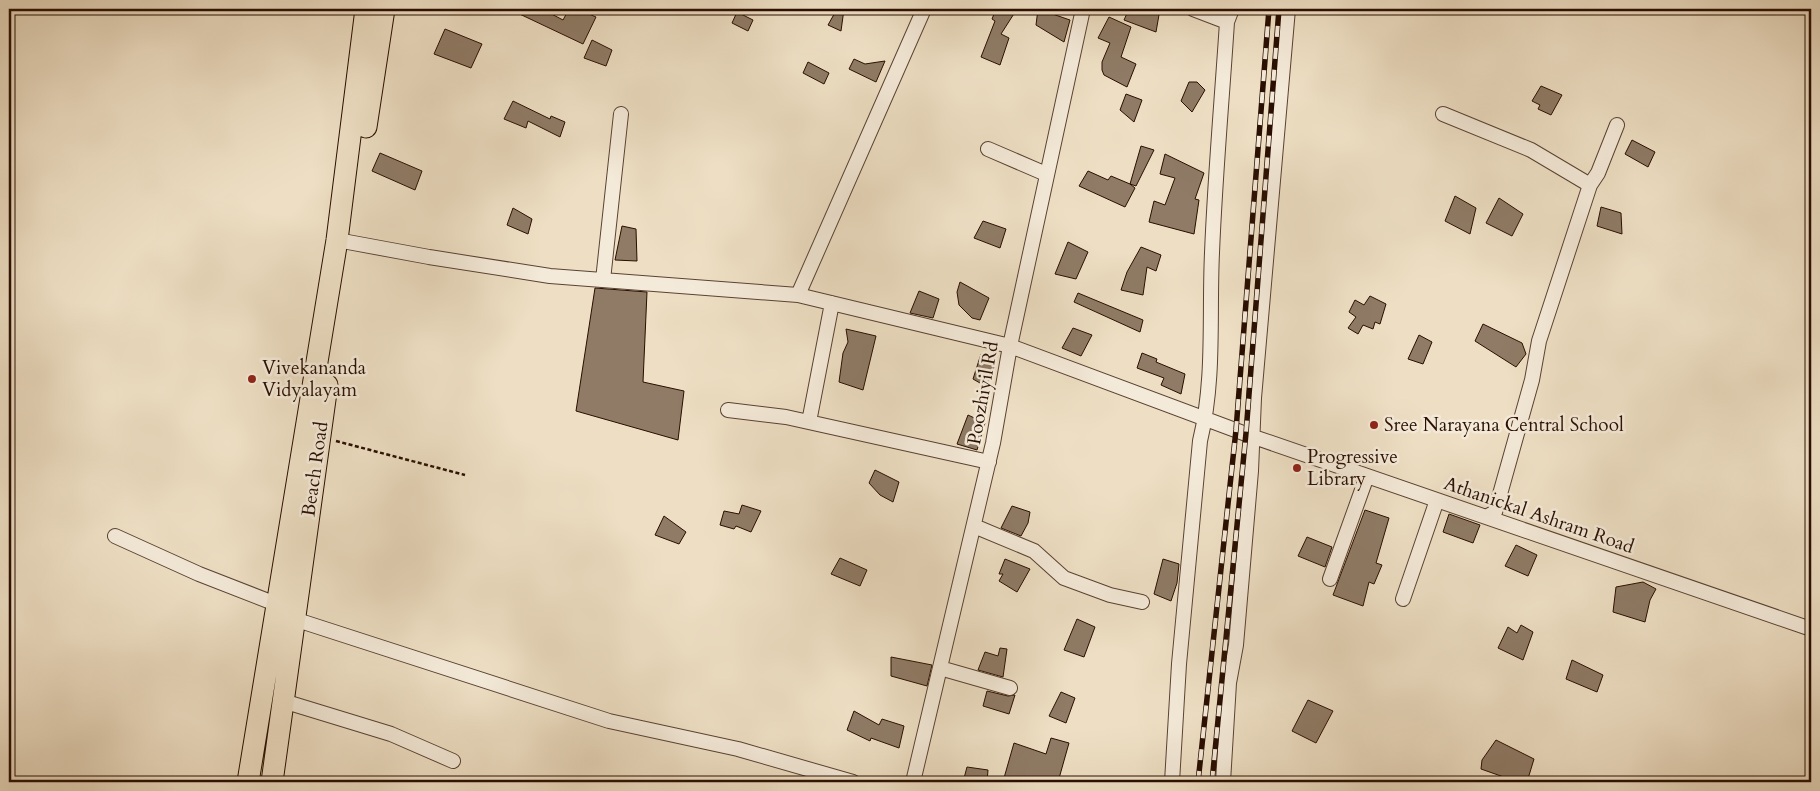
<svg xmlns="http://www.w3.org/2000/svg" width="1820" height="791" font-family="Cardo,serif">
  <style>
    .building { fill: #8f7b66; stroke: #290e01 }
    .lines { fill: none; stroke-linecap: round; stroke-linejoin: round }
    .street-casing { stroke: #5a4232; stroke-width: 16 }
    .primary-casing { stroke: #290e01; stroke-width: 23 }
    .path { stroke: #290e01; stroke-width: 2.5; stroke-dasharray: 4 2.5; stroke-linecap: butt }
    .street { stroke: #f4ead9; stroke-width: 14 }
    .primary { stroke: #eedfc4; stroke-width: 21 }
    .rail-casing { stroke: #290e01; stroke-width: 5.5 }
    .rail { stroke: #f4ead9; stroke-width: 4; stroke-dasharray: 11; stroke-linecap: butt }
    .poi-dot { fill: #8f2418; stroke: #f4ead9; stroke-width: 2 }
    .labels { text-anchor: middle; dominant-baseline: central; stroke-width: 5; stroke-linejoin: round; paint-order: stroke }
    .poi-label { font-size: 19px; fill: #290e01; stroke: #f4ead9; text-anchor: start }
    .street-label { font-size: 19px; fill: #290e01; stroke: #f4ead9 }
  </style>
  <rect width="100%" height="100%" fill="#eedfc4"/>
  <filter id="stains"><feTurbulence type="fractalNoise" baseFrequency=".004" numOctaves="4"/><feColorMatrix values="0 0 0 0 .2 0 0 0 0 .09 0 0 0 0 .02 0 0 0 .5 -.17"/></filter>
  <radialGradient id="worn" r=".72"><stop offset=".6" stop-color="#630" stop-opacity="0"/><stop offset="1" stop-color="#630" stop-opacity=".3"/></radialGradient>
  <path class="building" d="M509,9H542L563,20L569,9H577L596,17L583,44Z
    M837,9H844L841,31L828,25Z
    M996,9H1017L1001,34L1009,38L1000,65L981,57L995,21L992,19Z
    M1038,9L1070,20L1064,42L1036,25Z
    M1129,9H1160L1156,32L1124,20Z
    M737,12L753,20L748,31L732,23Z
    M1109,17L1131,27L1121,57L1136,64L1127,87L1104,75L1102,70V62L1110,43L1098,38Z
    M445,29L482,44L471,68L434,54Z
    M592,40L612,50L606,66L584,58Z
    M854,59L865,64L885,61L876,82L849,69Z
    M808,62L829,73L824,84L803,73Z
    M1189,82H1197L1205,90L1192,112L1181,101Z
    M1541,86L1562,95L1551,115L1538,109L1540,105L1532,101Z
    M1126,94L1142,100L1134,122L1120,110Z
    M513,101L550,119L551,116L565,122L560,137L528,121L526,128L504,119Z
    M1632,140L1655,152L1648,167L1625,154Z
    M1141,146L1154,150L1136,186L1130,184L1135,188L1125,207L1079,186L1088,171L1108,180L1111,176L1130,184Z
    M380,153L422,171L415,190L372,171Z
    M1165,154L1204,173L1195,199L1199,200L1194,234L1149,222L1154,201L1165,205L1175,178L1160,174Z
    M1455,196L1476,208L1470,234L1445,221Z
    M1499,198L1523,214L1512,236L1486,223Z
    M1601,207L1621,213L1622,234L1597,226Z
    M513,208L532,219L528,234L507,225Z
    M983,221L1006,229L1000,248L974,238Z
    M622,226L636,229L637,261L615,260Z
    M1068,242L1088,252L1076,279L1055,274Z
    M1141,247L1161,255L1156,271L1147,267L1143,295L1121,290L1127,272Z
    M960,282L989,298L980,320L972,318L959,305L957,292Z
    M595,288L647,292L643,382L684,391L678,440L576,411Z
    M919,291L939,299L933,318L910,313Z
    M1078,293L1143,320L1140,332L1074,302Z
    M1370,296L1386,304L1380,324L1375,322L1373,329L1363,325L1358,334L1348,328L1356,317L1349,312L1355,300L1364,305Z
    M1483,324L1522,343L1526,354L1516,367L1475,341Z
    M1073,328L1092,335L1081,356L1062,348Z
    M846,329L876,336L863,390L839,382L843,353L848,342Z
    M1419,335L1432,342L1423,364L1408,359Z
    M1142,353L1157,359L1156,362L1185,374L1181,394L1161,385L1164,378L1137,368Z
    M981,354L996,361L987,387L973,379Z
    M968,415L985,423L977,450L957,444Z
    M875,470L899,482L893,502L880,495L869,483Z
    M742,505L761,511L751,532L736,526L734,529L720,525L724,511L739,514Z
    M1012,506L1030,512L1028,523L1021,536L1001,528Z
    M1365,510L1389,518L1376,563L1382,565L1374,584L1369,582L1363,606L1333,595Z
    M1449,514L1480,525L1473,543L1443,532Z
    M664,516L686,532L679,544L655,535Z
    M1307,537L1332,547L1325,567L1298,556Z
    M1516,545L1537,555L1528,576L1505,566Z
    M840,558L867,570L860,586L831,574Z
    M1005,559L1030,569L1017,592L999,581L1003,574H999Z
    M1163,559L1179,564L1177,583L1171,601L1154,594Z
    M1643,582L1656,589L1650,600L1645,622L1613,612L1616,587Z
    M1077,619L1095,627L1084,657L1064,650Z
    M1521,625L1533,632L1523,660L1498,648L1508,627L1517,633Z
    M1000,648L1007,649L1003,677L978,670L985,652L998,656Z
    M891,657L932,665L927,686L891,676Z
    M1572,660L1603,675L1597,692L1566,679Z
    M987,691L1008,696L1015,695L1009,714L983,706Z
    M1061,692L1075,698L1066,723L1049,716Z
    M1308,700L1333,711L1316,743L1292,731Z
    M854,711L879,725L882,719L904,726L899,748L871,738L870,741L847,730Z
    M1051,738L1069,743L1058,782H1017L1004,778L1014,743L1046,754Z
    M1496,740L1534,759L1527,782H1518L1481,769L1482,760Z
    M967,767L988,770L987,782H963Z"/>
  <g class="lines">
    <defs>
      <path id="street" d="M1193,9L1227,22
        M1443,114L1531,150L1590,185
        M988,149L1046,174
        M337,240L429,257L550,276L798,295L1010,346L1254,437L1811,629
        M603,280L621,114
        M798,295L924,9
        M728,410L786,417L989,462
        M809,422L832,303
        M1486,517L1495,512L1532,380L1539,341L1590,185L1598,173L1617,125
        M974,526L1034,551L1064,578L1110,595L1142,602
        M115,536L199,574L276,604
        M1330,579L1367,476
        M1403,599L1437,500
        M294,619L609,721L738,749L853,782
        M940,668L1010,688
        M283,701L391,734L453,761
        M913,782L993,443L1010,346L1083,9
        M1172,782L1179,664L1200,441C1215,379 1209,316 1212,253C1215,176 1222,99 1227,22L1232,9
        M1223,782L1229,683L1236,645L1251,471L1254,398L1288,9"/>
      <path id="primary" d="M366,127L384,9
        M248,782L337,240L366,9
        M272,782L327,385"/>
    </defs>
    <use href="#street" class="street-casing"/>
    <use href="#primary" class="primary-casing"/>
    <path class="path" d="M336,441L465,475"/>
    <use href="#street" class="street"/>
    <use href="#primary" class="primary"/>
    <defs>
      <path id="rail" d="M1198,782L1236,430L1269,9
        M1212,782L1246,433L1279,9"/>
    </defs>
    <use href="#rail" class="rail-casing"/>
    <use href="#rail" class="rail"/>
  </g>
  <g class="poi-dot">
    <circle cx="252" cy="379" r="5"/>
    <circle cx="1374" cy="425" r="5"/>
    <circle cx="1297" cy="468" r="5"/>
  </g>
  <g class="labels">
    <g class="poi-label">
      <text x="262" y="368">Vivekananda<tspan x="262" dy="22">Vidyalayam</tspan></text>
      <text x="1384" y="425">Sree Narayana Central School</text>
      <text x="1307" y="457">Progressive<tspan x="1307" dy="22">Library</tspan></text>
    </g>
    <g class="street-label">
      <text transform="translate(983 393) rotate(-80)">Poozhiyil Rd</text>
      <text transform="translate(315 469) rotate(-82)">Beach Road</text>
      <text transform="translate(1539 515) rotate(19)">Athanickal Ashram Road</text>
    </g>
  </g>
  <rect width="1820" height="791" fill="none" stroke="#eedfc4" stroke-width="30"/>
  <rect x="10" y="10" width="1800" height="771" fill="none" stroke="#290e01" stroke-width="2.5"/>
  <rect x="15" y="15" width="1790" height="761" fill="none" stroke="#290e01"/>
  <rect width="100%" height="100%" filter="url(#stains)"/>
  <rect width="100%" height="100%" fill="url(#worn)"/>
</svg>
